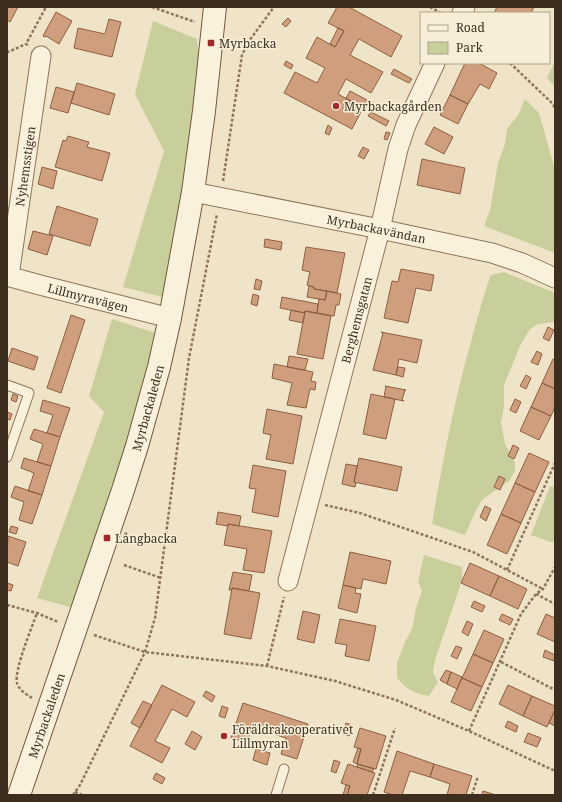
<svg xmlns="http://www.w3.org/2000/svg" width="562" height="802" font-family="'Noto Serif',serif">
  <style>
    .green { fill: #c9cf9b }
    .building { fill: #cf9f7d; stroke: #8d5f41 }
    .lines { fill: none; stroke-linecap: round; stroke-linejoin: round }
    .lane-casing { stroke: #8d765c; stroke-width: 11 }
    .street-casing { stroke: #8d765c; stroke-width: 21 }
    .secondary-casing { stroke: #6f573f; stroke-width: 24 }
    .path { stroke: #8d765c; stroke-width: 2.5; stroke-dasharray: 3 2; stroke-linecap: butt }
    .lane { stroke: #faf1dc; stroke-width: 9 }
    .street { stroke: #faf1dc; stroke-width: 19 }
    .secondary { stroke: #faf1dc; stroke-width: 22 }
    .poi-dot { fill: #9e2a2b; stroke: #f7eed8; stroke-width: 1.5 }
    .labels { text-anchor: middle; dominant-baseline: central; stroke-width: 3; stroke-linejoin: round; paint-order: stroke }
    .poi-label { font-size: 12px; fill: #3d2e20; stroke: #f7eed8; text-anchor: start }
    .street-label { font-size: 12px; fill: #3d2e20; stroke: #f7eed8 }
  </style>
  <rect width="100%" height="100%" fill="#f0e4c8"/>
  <path class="green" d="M153,21L197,39L201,81L186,183L162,297L123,287L164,151L135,94Z
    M555,61V87L547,78Z
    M525,99L539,113L555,170V253L484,226L490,210L498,163L505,144L507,129L518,115Z
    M504,272L555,293V322L538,324L530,329L520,346L511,368L504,385V407L501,422L505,444L515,463V471L509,481L482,500L475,512L465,535L432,524C443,458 456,392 475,327C480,310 484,292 491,275Z
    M112,319L159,334L141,400L73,608L37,598L104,412L89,396Z
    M550,486L555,487V542H550L531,535Z
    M424,555L462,567V579L459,589L435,660L433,672L438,682L429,696C415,694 406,689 397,678V663L405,642L412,629L416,608L422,591L418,582Z"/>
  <path class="building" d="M7,7H18L10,22L7,20Z
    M337,7H349L402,36L391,57L359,39L350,55L383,72L371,93L346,79L338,94L363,108L352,129L284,93L295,72L317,83L325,68L306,58L317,37L335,47L344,31L328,23Z
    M497,7H534L531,13H494Z
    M56,12L72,21L59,44L46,36L45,37L43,36Z
    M288,18L291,21L286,27L282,24Z
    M109,19L121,22L112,57L74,48L78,28L105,34Z
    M338,28L344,31L335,47L330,44Z
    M286,61L293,65L291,69L284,65Z
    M465,63H479L497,73L489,89L480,84L468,104L450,95Z
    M394,69L412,79L409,83L391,74Z
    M77,83L115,94L109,115L71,103Z
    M56,87L74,92L68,113L50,108Z
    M350,91L367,100L363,108L346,98Z
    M450,95L468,104L458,124L440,115Z
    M371,112L389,121L386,126L368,116Z
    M328,125L332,128L329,135L325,133Z
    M434,127L453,137L444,154L425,144Z
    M386,132L390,133L387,140L384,139Z
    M68,136L89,142L87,147L110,153L102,181L55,167L63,140L66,141Z
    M363,147L369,150L364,159L358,156Z
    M422,159L465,168L460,194L417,185Z
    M42,167L57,171L53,189L38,184Z
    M57,206L98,219L90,246L49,234Z
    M33,231L53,236L47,255L28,249Z
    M265,239L282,242L281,250L264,247Z
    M306,247L345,253L337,293L314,289V287L307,285L310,272L302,270Z
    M401,269L434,275L431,291L416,288L408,323L384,318L392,281L398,282Z
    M256,279L262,281L260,290L254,289Z
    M309,286L314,287V289L327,291L325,300L307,297Z
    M327,291L341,294L339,305H336L334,316L317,313L319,299L325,300Z
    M253,294L259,296L257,306L251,304Z
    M282,297L318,304L317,313L305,311V313L280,308Z
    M291,310L305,313L303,323L289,320Z
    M305,311L331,316L323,359L297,354Z
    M71,315L85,320L61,393L47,388Z
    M548,327L554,330L549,341L543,338Z
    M381,332L422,340L417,363L399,359L396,375L373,370L383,333Z
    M12,348L38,357L34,370L8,361Z
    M537,351L542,354L538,365L531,362Z
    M289,356L308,359L305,370L287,367Z
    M553,359L555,360V389L542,383Z
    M274,364L313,372L311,381L316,382L315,390L310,389L306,408L287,405L292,383L272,378Z
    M398,367L405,368L403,377L396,375Z
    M526,375L531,378L526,389L520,386Z
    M542,383L555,389V407L551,416L531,407Z
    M385,386L406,390H405L402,400L404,401L384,397L386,386Z
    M13,394L18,396L16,402L11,400Z
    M371,394L395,399L386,439L363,434Z
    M515,399L521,402L516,413L510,410Z
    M43,400L70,408L60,437L47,433L53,415L40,411Z
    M531,407L551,416L539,440L520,431Z
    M267,409L302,416L293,464L266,459L271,435L263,433Z
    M7,412L12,414L10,420L7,419Z
    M34,429L60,437L51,466L37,462L43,444L30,439Z
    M513,445L519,448L514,459L508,456Z
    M529,453L549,462L535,492L515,483Z
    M24,458L51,466L42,495L28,491L34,473L21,468Z
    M359,458L402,467L397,491L354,482Z
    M346,464L357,466L354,482L356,483L355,487L342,484Z
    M253,465L286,471L278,517L252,512L256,489L249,488Z
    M499,476L505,479L500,490L494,487Z
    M515,483L535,492L521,523L501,514Z
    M15,486L42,495L32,524L19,520L24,502L11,497Z
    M485,506L491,509L486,521L480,517Z
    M218,512L241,516L239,526L228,524L227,526L216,524Z
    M501,514L521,523L507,554L487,545Z
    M228,524L272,531L264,573L243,570L247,549L224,545Z
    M11,526L18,528L16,534L9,532Z
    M8,536L26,542L18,566L7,562Z
    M350,552L391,561L386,584L363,579L361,589L343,585Z
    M470,563L499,576L490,596L461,583Z
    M233,572L252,575L249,591L232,588V590H229Z
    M499,576L527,589L518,609L490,596Z
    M7,583L13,585L11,591L7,590Z
    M343,585L356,588L355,593L361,594L357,613L338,608Z
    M232,588L260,593L251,639L224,634Z
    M474,601L485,606L482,612L471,607Z
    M303,611L320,615L314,643L297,639Z
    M502,614L513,619L510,625L499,620Z
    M546,614L555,618V642L537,634Z
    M340,619L376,626L369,661L345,656L347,645L335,643Z
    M467,621L473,624L468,636L462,632Z
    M484,630L504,639L493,663L473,654Z
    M456,646L462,648L457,659L451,656Z
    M545,650L555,655L554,661L543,657Z
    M473,654L493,663L482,687L462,678Z
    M446,670L451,672L447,684L440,680Z
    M451,672L462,677L457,689L447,684Z
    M462,678L482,687L471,711L451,702Z
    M162,685L195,702L187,717L172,709L155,741L170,748L162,763L130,746Z
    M508,685L532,696L523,716L499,704Z
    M206,691L215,696L212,702L203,696Z
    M532,696L555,706V710L547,727L523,716Z
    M143,701L152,705L140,728L131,723Z
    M243,703L308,724L297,759L281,754L286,738L252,727L247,743L231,738Z
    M222,706L228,708L225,718L219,716Z
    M555,710V726L549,723Z
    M508,721L518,726L516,732L505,727Z
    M346,723L352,725L349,736L343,734Z
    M360,728L386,736L376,769L357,764L361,749L354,747Z
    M192,731L202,737L195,750L185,744Z
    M528,733L541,738L537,747L524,742Z
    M358,748L361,749L357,764L353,762Z
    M256,749L270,753L267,765L253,760Z
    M397,751L434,764L430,777L410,771L402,795H393L384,792Z
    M334,760L340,762L336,773L331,771Z
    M348,764L375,773L367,795H347L350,786L341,783Z
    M358,764L374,769L372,772L357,767Z
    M434,764L472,776L466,795H447L450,784L430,777Z
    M156,773L165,778L162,784L153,779Z
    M346,785L350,786L347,795H343Z
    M483,791L496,795H482Z"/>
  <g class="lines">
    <defs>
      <path id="lane" d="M7,385L29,393L7,457
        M276,795L284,769"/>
      <g id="street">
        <path d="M462,13L465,7"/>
        <path id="s1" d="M193,192L380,229L492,253L522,263L555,278"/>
        <path id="s2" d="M7,276L40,285L170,318"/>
        <path id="s3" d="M9,276L41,56"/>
        <path id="s4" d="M288,581L380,229L398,149L406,125L435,63"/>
      </g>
      <g id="secondary">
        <path id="s5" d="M19,795L123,490L137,446L159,367L170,318L193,192L204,111L215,7"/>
      </g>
    </defs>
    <use href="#lane" class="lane-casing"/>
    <use href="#street" class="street-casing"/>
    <use href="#secondary" class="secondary-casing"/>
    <path class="path" d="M152,7L195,22
      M430,7L441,13
      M28,45L26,44L46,7
      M7,51L8,52L26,44
      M510,63L553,104L555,109
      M223,181L242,55L249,41L274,7
      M325,505L360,513L473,552L543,589
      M124,565L161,578
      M507,570L555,463
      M536,594L555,604
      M7,605L37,613L58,622
      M94,635L145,652L267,666L335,681L396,700L469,731L555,771
      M501,662L555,690
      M267,666L284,597
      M32,698C26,694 19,690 17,683C14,670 32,627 37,613
      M469,731L521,614L536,594L543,589L555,567
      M75,792L82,795
      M73,795L80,785L107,730L145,652L155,618L189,358L217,214
      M373,795L395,728
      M472,795L478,776"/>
    <use href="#lane" class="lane"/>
    <use href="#street" class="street"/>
    <use href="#secondary" class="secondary"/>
  </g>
  <g class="poi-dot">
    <rect x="207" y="39" width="8" height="8" rx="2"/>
    <circle cx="336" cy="106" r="4"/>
    <rect x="103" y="534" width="8" height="8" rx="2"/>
    <circle cx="224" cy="736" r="4"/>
  </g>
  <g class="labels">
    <g class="poi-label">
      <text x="219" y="43">Myrbacka</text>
      <text x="344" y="106">Myrbackagården</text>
      <text x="115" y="538">Långbacka</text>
      <text x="232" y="729">Föräldrakooperativet<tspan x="232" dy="14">Lillmyran</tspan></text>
    </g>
    <g class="street-label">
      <text stroke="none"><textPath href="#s3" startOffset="111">Nyhemsstigen</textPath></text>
      <text stroke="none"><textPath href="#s1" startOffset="187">Myrbackavändan</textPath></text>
      <text stroke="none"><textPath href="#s2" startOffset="84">Lillmyravägen</textPath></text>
      <text stroke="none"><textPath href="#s4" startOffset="270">Berghemsgatan</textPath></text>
      <text stroke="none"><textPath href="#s5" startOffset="408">Myrbackaleden</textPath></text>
      <text stroke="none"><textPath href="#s5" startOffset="84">Myrbackaleden</textPath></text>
    </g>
  </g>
  <rect width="562" height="802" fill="none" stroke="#3d2e20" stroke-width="16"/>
  <rect x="420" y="12" width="130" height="52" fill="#f7eed8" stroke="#ada18e"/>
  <rect x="428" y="25" width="20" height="6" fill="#faf1dc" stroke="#ada18e"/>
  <text x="456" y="32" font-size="12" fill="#3d2e20">Road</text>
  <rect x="428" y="42" width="20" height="12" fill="#c9cf9b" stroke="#ada18e"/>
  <text x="456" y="52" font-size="12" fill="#3d2e20">Park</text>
</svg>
